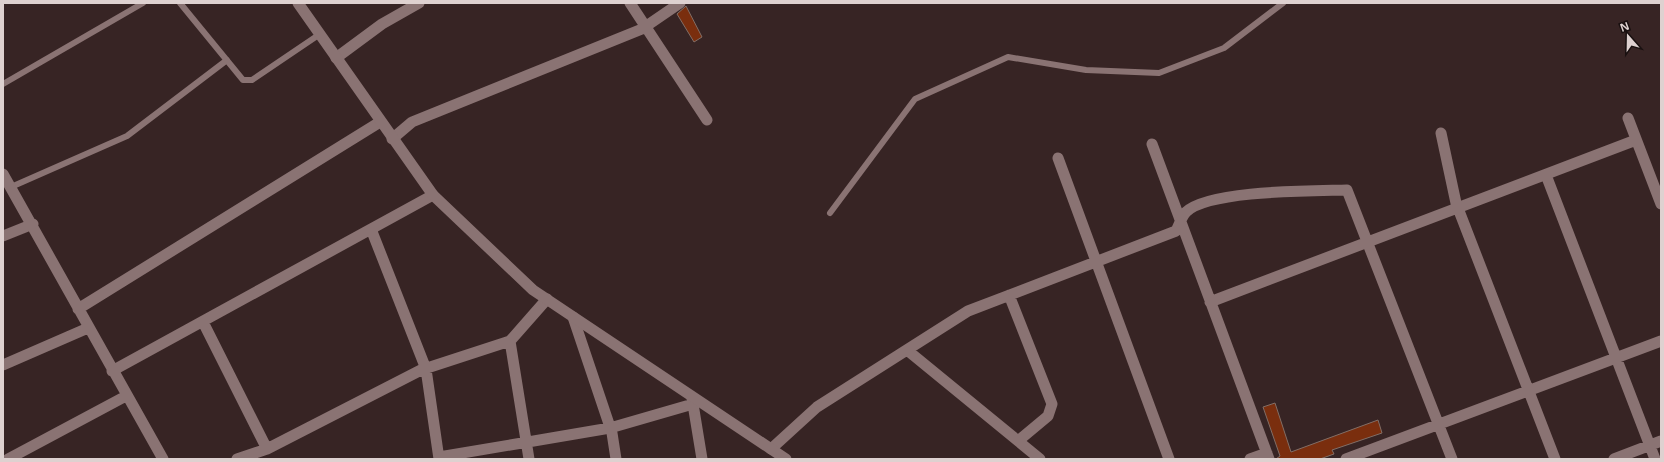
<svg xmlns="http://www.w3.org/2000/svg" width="1664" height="462" font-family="'Open Sans',sans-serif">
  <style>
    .building { fill: #7a2e0e; stroke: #826e66 }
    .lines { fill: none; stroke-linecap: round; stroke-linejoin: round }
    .service { stroke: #8a7373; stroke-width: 6 }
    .minor { stroke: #8a7373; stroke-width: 11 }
    .tertiary { stroke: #8a7373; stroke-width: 11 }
  </style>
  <rect width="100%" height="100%" fill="#372424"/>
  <path class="building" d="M686,6L702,37L694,42L677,14Z
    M1275,403L1291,452L1378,420L1382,433L1332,450L1334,454L1320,459H1276L1280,456L1263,407Z"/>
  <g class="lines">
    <path class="service" d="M180,3L243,80H252L320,34
      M3,84L143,3
      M11,187L127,136L227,60
      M830,213L915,99L1008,57L1086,70L1159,73L1224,48L1283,3"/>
    <path class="minor" d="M630,3L707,120
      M336,58L382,24L419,3
      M1628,118L1661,204
      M1441,133L1456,203L1555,459
      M392,139L412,122L642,29L680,3
      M1152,144L1269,459
      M1058,158L1169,459
      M3,174L163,459
      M1546,175L1655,459
      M371,229L426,369L439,459
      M3,236L33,224
      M1009,295L1052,404L1048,416L1018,441
      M1210,302L1636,140
      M78,309L380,122
      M573,317L612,433L616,459
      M203,322L267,449
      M510,341L529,459
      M907,350L1040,459
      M3,365L88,328
      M112,371L433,195
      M692,398L702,459
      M771,449L817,407L968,311L1176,231C1179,225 1182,216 1186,212C1209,190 1312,191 1347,190L1452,459
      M439,457L610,428L693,404
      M8,459L126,396
      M237,459L267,449L421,370L510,341L547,299
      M1250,459L1267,453
      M1346,459L1661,341
      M1614,459L1661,441"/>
    <path class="tertiary" d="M298,3L433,195L533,290L786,459"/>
  </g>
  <rect width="1664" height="462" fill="none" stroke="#ded1d0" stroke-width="8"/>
  <g transform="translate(1628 36) rotate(340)" stroke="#191010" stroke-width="3" paint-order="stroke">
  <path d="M0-3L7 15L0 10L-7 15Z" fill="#ded1d0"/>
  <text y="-6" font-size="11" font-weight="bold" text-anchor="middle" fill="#ded1d0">N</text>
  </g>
</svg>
